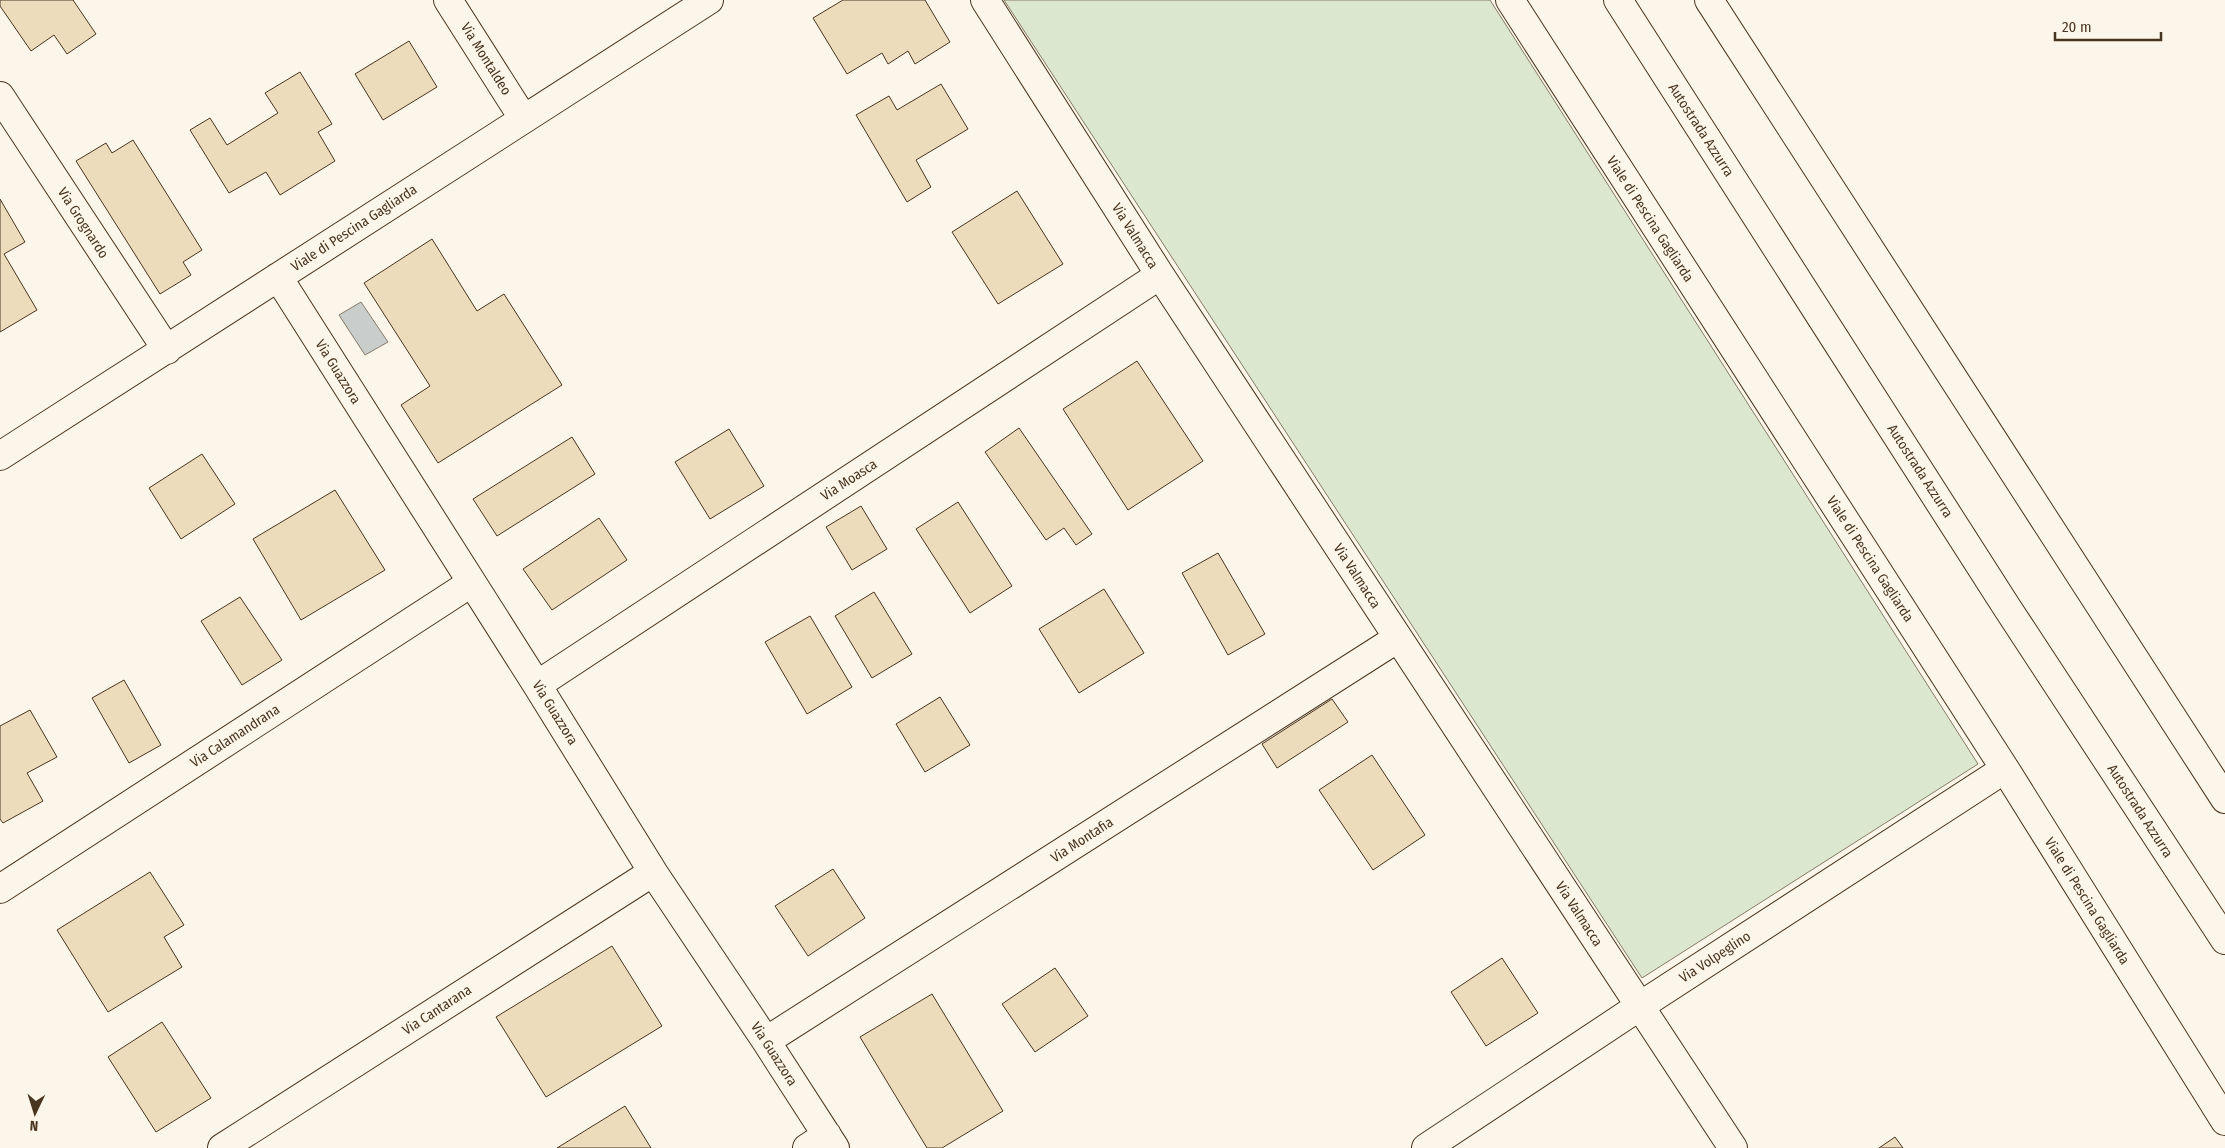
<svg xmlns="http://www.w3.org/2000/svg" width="2225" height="1148" font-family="'Fira Sans Condensed',sans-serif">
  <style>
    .green { fill: #dce7d0; stroke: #887966 }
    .water { fill: #c9cecd; stroke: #887966 }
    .building { fill: #ecdcbc; stroke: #4a3520 }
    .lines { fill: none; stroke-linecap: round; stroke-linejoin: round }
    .minor-casing { stroke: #4a3520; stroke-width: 30 }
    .highway-casing { stroke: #4a3520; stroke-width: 30 }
    .minor { stroke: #fbf6e9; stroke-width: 28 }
    .highway { stroke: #fbf6e9; stroke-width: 28 }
    .labels { text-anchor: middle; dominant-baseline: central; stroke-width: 4; stroke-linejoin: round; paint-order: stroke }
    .street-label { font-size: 14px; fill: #4a3520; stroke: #fbf6e9 }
  </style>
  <rect width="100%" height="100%" fill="#fbf6e9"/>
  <path class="green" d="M1004,0H1490L1978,764L1642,978Z"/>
  <path class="water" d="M361,302L388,342L365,355L339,315Z"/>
  <path class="building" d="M0,0H73L96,34L67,54L54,35L31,51L0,6Z
    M843,0H925L950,42L915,64L908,51L888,64L882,53L847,74L813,18Z
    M409,41L437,87L383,120L355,74Z
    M300,72L332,124L318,132L335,161L280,195L266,172L229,193L190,130L210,118L227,145L278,113L265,93Z
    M941,84L968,129L916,160L931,187L907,202L856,115L889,96L897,110Z
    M133,140L202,250L183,262L191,275L160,294L76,161L106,143L112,153Z
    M1017,191L1063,264L998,304L952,232Z
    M0,199L25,242L4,254L37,310L0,332Z
    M432,239L477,311L504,294L562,385L438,463L401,405L430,386L364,283Z
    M1137,361L1203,461L1128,510L1063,409Z
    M1019,428L1092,534L1076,545L1064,528L1046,540L985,452Z
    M729,429L764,486L710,519L675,462Z
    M572,437L595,474L497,536L473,499Z
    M202,454L235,504L181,539L149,488Z
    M335,490L385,570L301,620L253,539Z
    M958,502L1012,586L970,613L916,529Z
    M861,506L887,549L852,570L826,527Z
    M599,518L627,560L552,610L523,569Z
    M1218,553L1265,634L1228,655L1182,573Z
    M1104,589L1144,653L1079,693L1039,629Z
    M874,592L912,654L872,678L835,616Z
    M240,597L282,660L242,685L201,621Z
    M810,616L852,687L807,714L765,642Z
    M124,680L161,745L129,763L92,698Z
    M940,697L970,745L925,772L896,724Z
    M1332,699L1348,722L1277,768L1262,744Z
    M30,710L57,757L27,773L43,801L3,823L0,819V726Z
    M1372,755L1425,835L1373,870L1319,790Z
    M833,869L865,918L808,956L775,906Z
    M150,872L184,925L164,937L182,967L108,1012L57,930Z
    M612,946L662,1026L546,1097L496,1017Z
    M1502,958L1538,1013L1486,1046L1451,992Z
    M1055,968L1088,1016L1035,1052L1002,1004Z
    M932,994L1003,1111L942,1148H927L860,1037Z
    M162,1022L211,1098L156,1132L108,1057Z
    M625,1106L651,1148H557Z
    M1895,1137L1903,1148H1879Z"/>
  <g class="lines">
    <defs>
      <path id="minor" d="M448,0L523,118
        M985,0L1160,275L1733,1148
        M1510,0L2005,769L2225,1121
        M0,96L167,350
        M278,277L537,685L653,872L766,1041L835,1148
        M0,456L709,0
        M537,685L1160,275
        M0,889L471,583
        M766,1041L1398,638
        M222,1148L653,872
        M807,1148L827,1135
        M1426,1148L1640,1006L2005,769"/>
      <path id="highway" d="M1618,0L2006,606L2225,940
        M1709,0L2225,799"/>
    </defs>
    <use href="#minor" class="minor-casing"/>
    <use href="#highway" class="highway-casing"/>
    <use href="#minor" class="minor"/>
    <use href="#highway" class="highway"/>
  </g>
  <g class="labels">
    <g class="street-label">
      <text transform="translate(486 59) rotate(58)">Via Montaldeo</text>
      <text transform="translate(1701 130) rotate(57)">Autostrada Azzurra</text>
      <text transform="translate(1650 219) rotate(57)">Viale di Pescina Gagliarda</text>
      <text transform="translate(83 223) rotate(57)">Via Grognardo</text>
      <text transform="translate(354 228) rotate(-33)">Viale di Pescina Gagliarda</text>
      <text transform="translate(1135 236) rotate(58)">Via Valmacca</text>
      <text transform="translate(338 372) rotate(58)">Via Guazzora</text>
      <text transform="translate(1920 471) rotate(57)">Autostrada Azzurra</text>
      <text transform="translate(849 480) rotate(-33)">Via Moasca</text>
      <text transform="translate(1870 559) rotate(57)">Viale di Pescina Gagliarda</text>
      <text transform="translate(1357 576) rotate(57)">Via Valmacca</text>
      <text transform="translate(555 713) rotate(58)">Via Guazzora</text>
      <text transform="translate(235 736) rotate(-33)">Via Calamandrana</text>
      <text transform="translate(2140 811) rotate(57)">Autostrada Azzurra</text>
      <text transform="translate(1082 840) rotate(-33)">Via Montafia</text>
      <text transform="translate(2087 901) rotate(58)">Viale di Pescina Gagliarda</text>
      <text transform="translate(1579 914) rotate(57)">Via Valmacca</text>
      <text transform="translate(1715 957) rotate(-33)">Via Volpeglino</text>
      <text transform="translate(437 1010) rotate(-33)">Via Cantarana</text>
      <text transform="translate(774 1054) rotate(57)">Via Guazzora</text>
    </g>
  </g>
  <g transform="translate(35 1113) rotate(184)" stroke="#fbf6e9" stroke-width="4" paint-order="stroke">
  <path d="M0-4L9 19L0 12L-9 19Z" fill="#4a3520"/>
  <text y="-8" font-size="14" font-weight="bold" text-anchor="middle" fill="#4a3520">N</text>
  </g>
  <path d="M2055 32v8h106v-8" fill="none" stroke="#4a3520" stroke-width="2.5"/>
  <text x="2062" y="32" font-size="15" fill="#4a3520" stroke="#fbf6e9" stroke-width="4" paint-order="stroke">20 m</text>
</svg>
